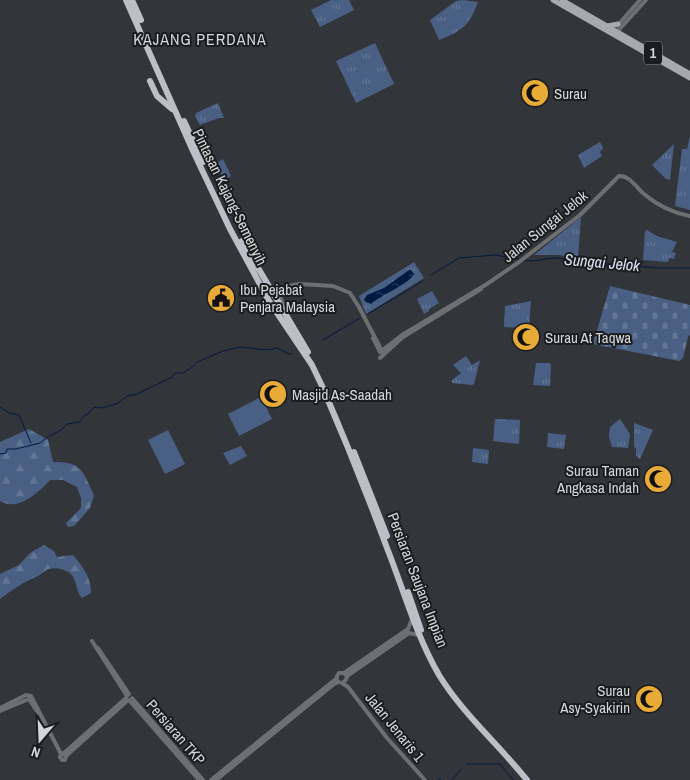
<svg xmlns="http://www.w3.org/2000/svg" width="690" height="780" font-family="'Archivo Narrow',sans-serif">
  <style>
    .grass { fill: url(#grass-tufts) }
    .forest { fill: url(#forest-firs) }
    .cemetery { fill: url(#cemetery-stones) }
    .garden { fill: #496084 }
    .water { fill: url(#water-ripples) }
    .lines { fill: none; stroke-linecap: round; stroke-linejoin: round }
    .stream { stroke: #021a42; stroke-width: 1 }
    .minor { stroke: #6e6f72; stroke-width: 4 }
    .major { stroke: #a6a9ae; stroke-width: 5 }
    .highway { stroke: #bcbfc5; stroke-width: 6 }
    .labels { text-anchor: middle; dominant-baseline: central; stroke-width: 4; stroke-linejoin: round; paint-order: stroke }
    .shield { fill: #1b1c1e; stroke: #9c9ea1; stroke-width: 1 }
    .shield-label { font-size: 14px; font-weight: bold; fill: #d4d6d9 }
    .poi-label { font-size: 15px; fill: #d4d6d9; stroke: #1b1c1e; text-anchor: start }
    .street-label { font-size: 15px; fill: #d4d6d9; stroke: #1b1c1e }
    .neighbourhood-label { font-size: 16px; letter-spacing: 1px; fill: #d4d6d9; stroke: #1b1c1e }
    .water-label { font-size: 16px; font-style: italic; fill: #d8e3f4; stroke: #1b1c1e }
  </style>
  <defs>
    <pattern id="grass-tufts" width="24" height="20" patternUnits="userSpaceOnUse" patternTransform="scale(1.25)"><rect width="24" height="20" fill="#496084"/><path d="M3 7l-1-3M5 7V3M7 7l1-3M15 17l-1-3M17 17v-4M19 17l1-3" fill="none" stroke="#627695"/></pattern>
    <pattern id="forest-firs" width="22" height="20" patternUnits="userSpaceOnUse" patternTransform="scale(1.25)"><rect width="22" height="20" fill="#496084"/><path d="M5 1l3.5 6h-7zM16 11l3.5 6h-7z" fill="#627695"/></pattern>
    <pattern id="cemetery-stones" width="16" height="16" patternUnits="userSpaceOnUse" patternTransform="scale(1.25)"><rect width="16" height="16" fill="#496084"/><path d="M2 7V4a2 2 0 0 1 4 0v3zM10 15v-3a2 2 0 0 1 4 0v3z" fill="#627695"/></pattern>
    <pattern id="water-ripples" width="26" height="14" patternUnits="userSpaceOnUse" patternTransform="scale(1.25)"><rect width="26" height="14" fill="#021a42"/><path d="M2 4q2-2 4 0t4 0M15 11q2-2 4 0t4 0" fill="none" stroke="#263b5d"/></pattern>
  </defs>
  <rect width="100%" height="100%" fill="#323539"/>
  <path class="grass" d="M331,0H349L354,10L320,27L311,10Z
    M463,0L478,2C469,26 462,31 439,40L430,20L456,1Z
    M375,43L394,84L356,103L336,61Z
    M218,103L224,118H219L200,125L195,116L196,113Z
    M690,136V210L675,206L682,149H687Z
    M600,142L603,148L600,152L602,156L584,168L578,155Z
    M674,144L670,180L666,179L652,165Z
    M223,159L231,176L224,180L215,164Z
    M581,217L578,258L558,255H534Z
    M647,230L657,236L677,242L672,252L676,253L674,259L669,258L668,262L643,260L645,231Z
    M414,262L424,278L366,314L359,296Z
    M432,291L439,303L429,309V311L424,314L417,299Z
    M531,301L529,328L504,327L505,306Z
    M466,356L472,365L480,360L474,384L472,385L453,383L451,381L461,373L453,365Z
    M536,363H550L551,365L550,386L533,385Z
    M495,419L520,420L519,444L493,441Z
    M620,419L630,434L628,448L612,447L609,437L610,427Z
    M634,423L653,430L640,459L636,456V448L634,447Z
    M548,433L566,435L564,449L547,447Z
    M473,448L489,450L488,464L472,462Z"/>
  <path class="forest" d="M29,429L48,440L53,462C82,461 83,472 94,495L90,508L74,526L68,527L66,523L81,508V498L77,487L63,480H50C38,493 17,512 0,501V442Z
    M44,545L54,551L57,557L73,555C83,567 91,577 91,593L82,598C75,591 78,578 68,572C64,569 55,567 49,569C45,570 41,575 36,577C23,582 12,590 0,599V574L19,565L30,553Z"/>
  <path class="cemetery" d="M610,286L690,305V335L688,337L683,358L679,361L593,344Z"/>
  <path class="garden" d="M261,397L272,419L239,436L228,414Z
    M168,430L185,464L165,474L148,440Z
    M241,446L247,456L230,465L223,453Z"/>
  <path class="water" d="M409,270H411L414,274C409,284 381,295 371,304L366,302L364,300L367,295L384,288Z"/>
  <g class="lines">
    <path class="stream" d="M523,260C540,264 551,253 572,261L657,268H690
      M431,275L459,258L495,255L519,259
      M368,314L423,281
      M323,340L360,318
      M0,407L9,413L19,415L31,443
      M0,454L6,453L7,449H16L40,443L46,438L61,430L67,424L79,422L85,415L88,414L93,408L96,407L102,408L118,403L127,396L137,394L172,377L175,373H182L190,369L197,362L223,351L240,347L268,350L277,348L289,354H292
      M467,764H500L513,780
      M439,779L441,780
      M452,780L461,769"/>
    <path class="minor" d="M617,26L640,0
      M617,32L646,0
      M272,288L278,290L293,285L300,284L333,286L350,293L359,307L383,353
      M283,290L280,297L284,306
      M373,338L380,352
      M380,352L402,335L487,284L519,262L580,215L619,176C629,175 637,188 644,194C657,205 673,213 690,216
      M380,358L403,337L481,289
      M92,641L127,696
      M98,648L129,694
      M344,673L408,629L412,619
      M337,680V676L339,673H344L347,676
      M342,683L348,687L387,738L425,780
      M342,683L346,680L347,676L409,633L418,635
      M132,698L203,780
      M129,700L199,780
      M0,708L26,695L31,696L61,754
      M0,711L29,699L38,713
      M64,753L126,698
      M66,756L62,753L60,757L62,760H65L66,756L128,700
      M211,780L337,678
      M216,780L334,684L339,682"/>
    <path class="major" d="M553,0L690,78
      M562,0L690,74
      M607,26L618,24"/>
    <path class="highway" d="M126,0L193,151L230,229L269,301L312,365L322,386C345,439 367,494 387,548C404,591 416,635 439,675C463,714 498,744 527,780
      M132,0L141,20
      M150,81L157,96L172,109
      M184,121L203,162
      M242,241L308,352
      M354,452L387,536
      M408,592L421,630"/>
  </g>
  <defs>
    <symbol id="mosque-disc" viewBox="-11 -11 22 22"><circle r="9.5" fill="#e8ab37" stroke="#1b1c1e"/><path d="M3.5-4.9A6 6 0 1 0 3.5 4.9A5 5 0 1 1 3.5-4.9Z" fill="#111"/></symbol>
    <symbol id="civic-disc" viewBox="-11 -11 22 22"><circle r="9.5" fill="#e8ab37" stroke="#1b1c1e"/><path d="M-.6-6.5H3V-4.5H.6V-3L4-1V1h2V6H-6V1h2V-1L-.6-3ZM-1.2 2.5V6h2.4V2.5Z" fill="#111"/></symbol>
  </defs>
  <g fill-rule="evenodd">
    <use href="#mosque-disc" x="519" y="77" width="32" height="32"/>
    <use href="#civic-disc" x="205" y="282" width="32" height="32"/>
    <use href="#mosque-disc" x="510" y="321" width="32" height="32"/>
    <use href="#mosque-disc" x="257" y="378" width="32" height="32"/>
    <use href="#mosque-disc" x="642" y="463" width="32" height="32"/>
    <use href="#mosque-disc" x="633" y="683" width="32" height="32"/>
  </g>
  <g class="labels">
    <rect class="shield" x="644" y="41.5" width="18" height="23" rx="4"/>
    <g class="shield-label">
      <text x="653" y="53">1</text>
    </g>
    <g class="poi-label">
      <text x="554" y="93">Surau</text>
      <text x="240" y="289">Ibu Pejabat<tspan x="240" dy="17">Penjara Malaysia</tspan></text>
      <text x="545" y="337">Surau At Taqwa</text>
      <text x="292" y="394">Masjid As-Saadah</text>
      <text x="639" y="470" text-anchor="end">Surau Taman<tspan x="639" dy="17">Angkasa Indah</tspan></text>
      <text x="630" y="690" text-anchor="end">Surau<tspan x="630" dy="17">Asy-Syakirin</tspan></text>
    </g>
    <g class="street-label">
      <text transform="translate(230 197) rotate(64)">Pintasan Kajang-Semenyih</text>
      <text transform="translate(545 226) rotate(-39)">Jalan Sungai Jelok</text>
      <text transform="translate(418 580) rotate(69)">Persiaran Saujana Impian</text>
      <text transform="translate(395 727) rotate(51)">Jalan Jenaris 1</text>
      <text transform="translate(176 732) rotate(49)">Persiaran TKP</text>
    </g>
    <g class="neighbourhood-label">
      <text x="200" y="39">KAJANG PERDANA</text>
    </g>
    <g class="water-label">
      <text transform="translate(602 262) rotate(5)">Sungai Jelok</text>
    </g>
  </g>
  <g transform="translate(40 740) rotate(199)" stroke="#1b1c1e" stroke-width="4" paint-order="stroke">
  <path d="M0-4L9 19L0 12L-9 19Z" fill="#d4d6d9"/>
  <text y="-8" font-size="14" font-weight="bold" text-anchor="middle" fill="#d4d6d9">N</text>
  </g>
</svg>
